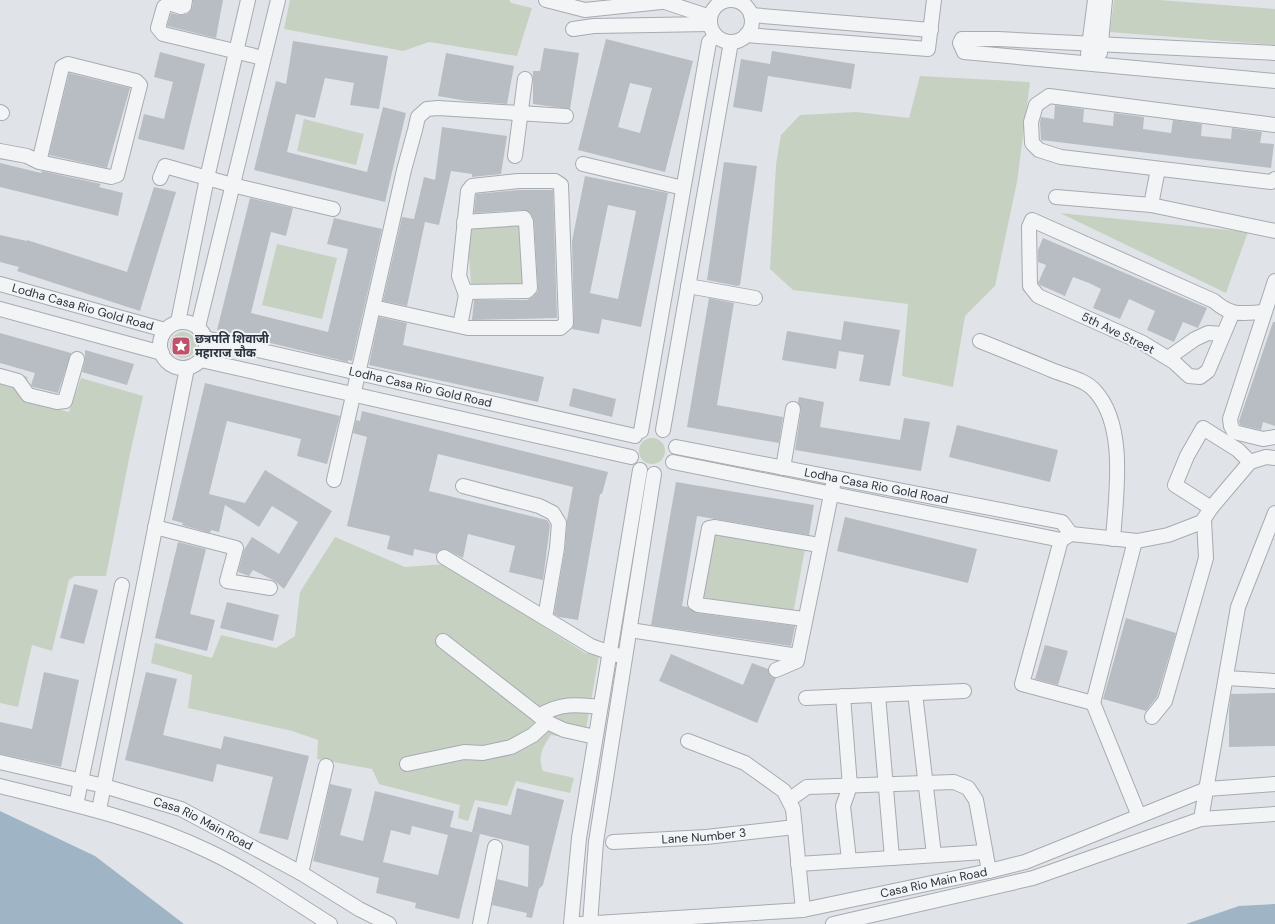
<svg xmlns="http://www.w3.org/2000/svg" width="1275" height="924" font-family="'DM Sans','Noto Sans Devanagari',sans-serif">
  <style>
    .green { fill: #c7d1c2 }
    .water { fill: #9fb4c5 }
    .building { fill: #b8bdc4; fill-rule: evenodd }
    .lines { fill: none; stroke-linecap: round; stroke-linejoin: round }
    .minor-casing { stroke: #a6abb2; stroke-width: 16 }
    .minor { stroke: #f3f4f6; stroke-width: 14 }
    .labels { text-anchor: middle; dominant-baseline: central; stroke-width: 4; stroke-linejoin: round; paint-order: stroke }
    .street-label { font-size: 12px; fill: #2a333e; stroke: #f0f3f5 }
    .poi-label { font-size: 12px; font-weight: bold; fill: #2a333e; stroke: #f0f3f5; text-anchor: start }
  </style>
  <rect width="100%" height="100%" fill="#e0e4e8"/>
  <path class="green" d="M290,0H509L511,3L532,8L517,56L429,42L403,51L284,29Z
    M1114,0H1159L1275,9V45L1110,32Z
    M920,76L1030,82L1017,182L995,286L965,316L953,387L902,376L908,304L793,290L770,269L776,165L778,152L781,135L800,115L856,112L909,118Z
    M304,119L364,134L356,165L297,151Z
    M1060,213L1248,232L1226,293Z
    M523,221L526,285L471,284L467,226Z
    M277,244L337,258L322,319L262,305Z
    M170 345a13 13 0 1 1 26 0a13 13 0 1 1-26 0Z
    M0,369L28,377L21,399L69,412L81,378L143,396L130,454L106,576H75L69,580L52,651L32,645L18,707L0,703Z
    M639 451a13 13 0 1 1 26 0a13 13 0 1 1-26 0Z
    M709,531L805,549L793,614L697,596Z
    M335,537L405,567L445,564L585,653L599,656L584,740L551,735C543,747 537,756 543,771L574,778L570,793L516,781L507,806L475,800L468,821L458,818L460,805L379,784L372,769L317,759L318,740L292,731L188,708L192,675L151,663L155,643L212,658L221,635L276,648L295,636L300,592Z"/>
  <path class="water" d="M0,811L95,856L184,924H0Z
    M1275,904V924H1186L1239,906Z"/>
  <path class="building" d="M193,0H223L216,38L167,26L171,13L179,15L187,14L192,8Z
    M606,39L693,61L665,172L578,150ZM630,83L652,88L640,133L618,127Z
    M293,41L388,56L379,109L350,105L354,83L325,78L315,118L296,114L287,152L367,172L383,107L406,113L385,202L254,170L276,81L286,84Z
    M544,48L579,53L570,109L533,104V71H540Z
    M772,51L855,64L851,89L768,76L762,112L733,107L741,59L770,64Z
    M160,52L205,64L184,150L138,139L144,114L164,119L173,82L154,77Z
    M446,53L514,66L507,104L467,101L438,96Z
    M69,73L130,88L107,168L49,155Z
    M1055,105L1084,109L1083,122L1113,126L1114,113L1144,117L1143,129L1171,133L1173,120L1202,124L1201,136L1231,139L1232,128L1262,132L1260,143L1274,144L1271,168L1041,140L1040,123L1041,117L1054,119Z
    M442,127L507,136L501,174L472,177V174L451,171L439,225L425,222L407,306L383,301L402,217L414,219L424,177L435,180Z
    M724,162L757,166L740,285L737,286L707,280Z
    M0,163L41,173L42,171L101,184L99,187L123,193L118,216L0,187Z
    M585,176L668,193L641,327L602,319L599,334L572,329L574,323L572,241ZM608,205L636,211L618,299L590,293Z
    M154,187L176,192L140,311L17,271L19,267L0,262V235L27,241V240L127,272Z
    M518,190H553L557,318L472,320L474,300H527L533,297L538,291L534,221L531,214L523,210L474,213L476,194Z
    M250,198L293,208L286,236L271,232L251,313L328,332L348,249L327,244L334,218L382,229L352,361L348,360V362L217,330Z
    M1043,238L1207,308L1198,328L1183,322L1174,342L1147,330L1155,311L1129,299L1120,319L1093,308L1101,289L1089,283L1073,277L1065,296L1040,285L1038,283L1046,265L1038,262V250Z
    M709,298L734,303L717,405L783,417L779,443L687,427Z
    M379,317L407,323L403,345L544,377L538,402L369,365Z
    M844,321L900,330L890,386L859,381L864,355L839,351L836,369L782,360L787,331L841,340Z
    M1273,322H1275V426L1263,422L1261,430L1240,425L1239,421Z
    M0,333L71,353L58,393L33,387L31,385L35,373L0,363Z
    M85,350L134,364L127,385L82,372L85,361Z
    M205,383L340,416L327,464L297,456L301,439L227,421L209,494L245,503L265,470L332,511L284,589L275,581L253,570L249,576L238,572L244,550L252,537L279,554L298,522L272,506L259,527L225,505L219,532L211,530L210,533L182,525L183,523L172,520Z
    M573,388L616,399L612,417L569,406Z
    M799,397L824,402L820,427L900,440L904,418L930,422L921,471L795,450L801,410L798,402Z
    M362,411L608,472L602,494H600L578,620L559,617L554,614L565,549L567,520L573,487L438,454L429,491L547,520L550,525L543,580L509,572L515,546L468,534L463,558L445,549L440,550L436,554L414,549L413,556L387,549L390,536L347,526L367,437L353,433L356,420L360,421Z
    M957,425L1058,450L1050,482L949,457Z
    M676,482L814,505L809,535L697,516L682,606L688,607L697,613L795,626L791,646L651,625Z
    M845,517L977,549L968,583L837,551Z
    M178,542L206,549L190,614L215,620L207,651L155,638Z
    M74,584L98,590L84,644L60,638Z
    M227,602L279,615L273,641L220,628Z
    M1126,618L1176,633L1157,697L1146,711L1103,699Z
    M1045,645L1068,651L1058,685L1035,679Z
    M671,654L743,685L752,663L768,669L771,677L776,678L757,723L659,681Z
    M44,672L79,680L61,767L0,754V722L32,729Z
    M146,672L177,679L163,735L221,749L224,736L309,756L288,840L259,833L273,777L217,764L213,782L125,760Z
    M1275,693V746L1229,747V709L1231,694Z
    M330,784L352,789L340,835L363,841L375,791L454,811L450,827L480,834L459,919L415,908L416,903L376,893L379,878L313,861ZM412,826L448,835L438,875L383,862L391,830L410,835Z
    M517,788L564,800L543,885L539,889L532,918L526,917L527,913L492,905L497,879L528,887L529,846L472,832L478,807L511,815Z"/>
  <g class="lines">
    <defs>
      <g id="minor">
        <path d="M185,0L184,6L181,7L169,3L164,7L158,28L163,34L263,58"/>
        <path d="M546,0L585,10L661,2"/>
        <path d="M659,0L710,17"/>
        <circle cx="731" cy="21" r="21"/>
        <path d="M751,15L931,30"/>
        <path d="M573,29L594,26L710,24"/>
        <path d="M746,35L928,49L934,0"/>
        <path d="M1100,53L1105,0"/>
        <path d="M1275,53L998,39H962L960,43L964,52L1275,81"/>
        <path d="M1088,54L1095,0"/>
        <path d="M0,112L2,113"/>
        <path d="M1275,125L1049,96L1036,105L1031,122L1032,143L1039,150L1061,157L1271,182L1275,179"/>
        <path d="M0,151L27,156L39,162L111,177L117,175L140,85L136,81L68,64L62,67L39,162"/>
        <path d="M515,156L525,79"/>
        <path d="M583,164L683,188"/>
        <path d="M160,178L165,166L232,185L333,209"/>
        <path d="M1056,197L1151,205L1158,169"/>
        <path d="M1151,205L1275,231"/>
        <path d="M464,222L524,218L526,222L530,288L527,291L465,292"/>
        <path d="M1275,281L1230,419L1231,426L1234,432L1263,439L1275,437"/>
        <path id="s1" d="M0,284L165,330"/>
        <path d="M688,286L755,298"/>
        <path d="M373,307C405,314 436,321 468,328H560L566,323L561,185L555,181H518L472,186L468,191L459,276L466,295L460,326"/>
        <path d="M0,309L162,353"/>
        <path d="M1233,312L1208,371L1200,377L1189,376L1174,362L1143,343L1038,296L1030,286L1029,227L1032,220L1214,301C1232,317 1242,313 1264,312"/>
        <circle cx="183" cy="345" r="23"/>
        <path d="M178,322L207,178L248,0"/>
        <path d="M198,327L278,0"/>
        <path id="s2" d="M205,338L635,436"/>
        <path d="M980,341C1005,351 1030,361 1054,371C1067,376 1086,380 1095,391C1127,426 1116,495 1113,539"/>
        <path d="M1168,358L1195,339L1208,333L1223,334"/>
        <path d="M201,360L631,457"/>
        <path d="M0,376L18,381L28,395L57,402L65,401L77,359"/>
        <path d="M663,430L731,42"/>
        <path d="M641,431L709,42L716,36"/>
        <path id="s3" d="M676,447L1062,522L1071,534"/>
        <path d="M673,462L1061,540L1071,534L1137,541L1168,535L1202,522L1211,508L1250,462L1266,457L1275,458"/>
        <path d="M783,468L793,409"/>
        <path d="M334,480L404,170L415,130L418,117L427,109L438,108L566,116"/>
        <path d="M463,486L539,506L553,513L559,523L557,548L545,618"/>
        <path d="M1211,508L1175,485L1187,456L1203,428L1238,450L1250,462"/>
        <path d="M155,527L236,548L227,581L270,588"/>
        <path d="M1061,540L1022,684L1093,703L1135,541"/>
        <path d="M444,557L591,646L617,655"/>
        <path d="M804,619L698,605L695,603L709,528L714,527L819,545"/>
        <path d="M630,630L798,656"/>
        <path d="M443,641L547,722L564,730L595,737"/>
        <path d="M776,670L797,661L833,485"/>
        <path d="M1226,678L1275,681"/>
        <path d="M915,693L934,855"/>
        <path d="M878,695L892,858"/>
        <path d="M843,696L850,786L843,806L849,860"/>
        <path d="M806,698L964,691"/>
        <path d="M1093,703L1139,816"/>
        <path d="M539,716C559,703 577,704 600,707"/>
        <path d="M1152,717L1165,701L1206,558L1204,520"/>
        <path d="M688,741L745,763L784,791L793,809L803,910"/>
        <path id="s4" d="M0,762L104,786L181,809L301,873L359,909L389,924"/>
        <path d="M407,764L464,752L483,753L511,747L533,735L547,722"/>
        <path d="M0,786C71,804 142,819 208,851C251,871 290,899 330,924"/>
        <path d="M789,800L807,787L954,782L968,788L976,800L989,871"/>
        <path d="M76,805L122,585"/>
        <path d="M99,810L187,368"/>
        <path d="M1201,819L1238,607L1275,513"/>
        <path id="s5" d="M613,842L706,837L795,827"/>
        <path d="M798,864L985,852"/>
        <path d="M301,873L326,766"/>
        <path d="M480,924L495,847"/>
        <path d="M571,924L579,838L640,470"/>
        <path id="s6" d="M580,924L803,910L989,871L1025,862L1207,789L1275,784"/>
        <path d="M590,924L596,842L654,474"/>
        <path d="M833,924L1033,878L1201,819L1275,814"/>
      </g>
    </defs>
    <use href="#minor" class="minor-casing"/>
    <use href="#minor" class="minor"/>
  </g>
  <defs>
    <symbol id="sight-square" viewBox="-11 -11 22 22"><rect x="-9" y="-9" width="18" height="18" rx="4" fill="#c1516a" stroke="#f0f3f5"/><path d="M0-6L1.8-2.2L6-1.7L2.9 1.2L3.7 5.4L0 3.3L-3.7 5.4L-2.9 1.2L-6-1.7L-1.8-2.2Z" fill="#fff"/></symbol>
  </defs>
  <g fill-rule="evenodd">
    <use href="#sight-square" x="170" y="335" width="22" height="22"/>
  </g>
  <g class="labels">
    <g class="street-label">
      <text stroke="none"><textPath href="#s1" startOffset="86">Lodha Casa Rio Gold Road</textPath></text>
      <text transform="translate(1118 333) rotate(26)">5th Ave Street</text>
      <text stroke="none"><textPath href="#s2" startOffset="221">Lodha Casa Rio Gold Road</textPath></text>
      <text stroke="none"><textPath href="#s3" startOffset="204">Lodha Casa Rio Gold Road</textPath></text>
      <text stroke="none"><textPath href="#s4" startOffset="213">Casa Rio Main Road</textPath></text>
      <text stroke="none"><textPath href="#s5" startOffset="91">Lane Number 3</textPath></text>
      <text stroke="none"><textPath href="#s6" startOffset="357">Casa Rio Main Road</textPath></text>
    </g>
    <g class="poi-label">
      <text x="195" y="339">छत्रपति शिवाजी<tspan x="195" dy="14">महाराज चौक</tspan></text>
    </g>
  </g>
</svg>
